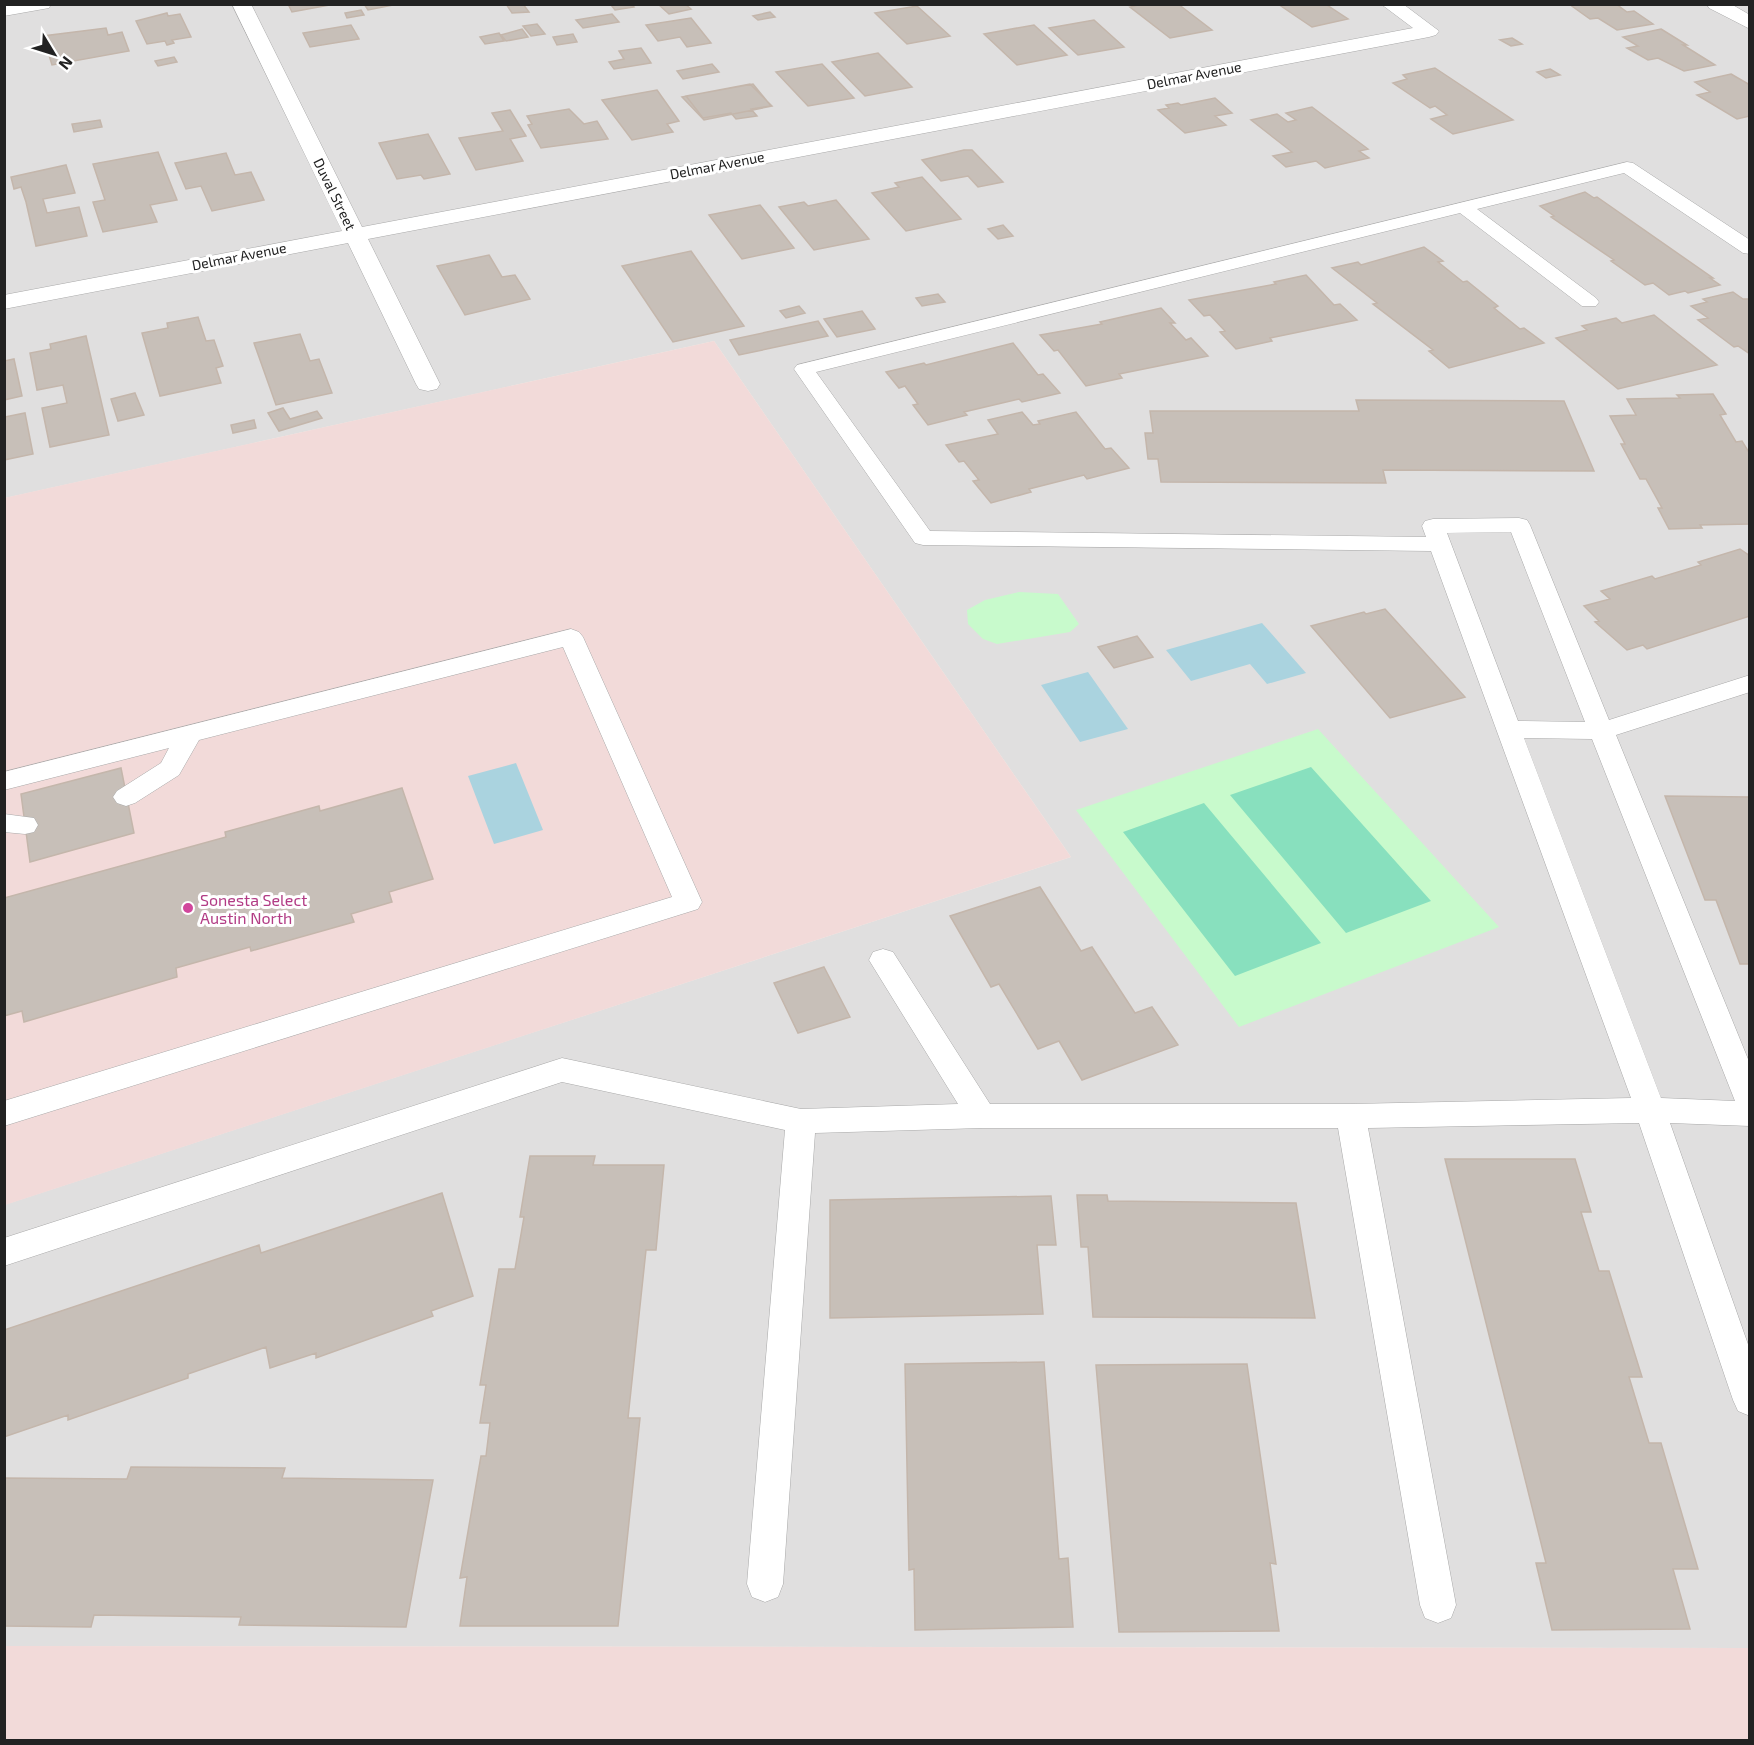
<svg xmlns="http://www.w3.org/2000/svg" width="1754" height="1745" font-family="'Exo 2',sans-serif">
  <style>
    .residential { fill: #e0dfdf }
    .commercial { fill: #f2dad9 }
    .park { fill: #c8facc }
    .pitch { fill: #88e0be }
    .water { fill: #aad3df }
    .building { fill: #c7bfb8; stroke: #c4b6ab; stroke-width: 1.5 }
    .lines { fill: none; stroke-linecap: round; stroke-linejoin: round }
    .lane-casing { stroke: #a9a9a9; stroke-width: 1 }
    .street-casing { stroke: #a9a9a9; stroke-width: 1 }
    .lane { fill: #fff; fill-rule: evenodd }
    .street { fill: #fff; fill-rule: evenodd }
    .hotel-dot { fill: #d1479c; stroke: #fff; stroke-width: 2 }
    .labels { text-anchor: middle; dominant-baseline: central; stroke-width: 6; stroke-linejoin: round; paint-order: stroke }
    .far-street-label { font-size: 14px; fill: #222; stroke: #fff }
    .hotel-label { font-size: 16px; fill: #b23c85; stroke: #fff; text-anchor: start }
  </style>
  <rect width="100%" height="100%" fill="#f2efe9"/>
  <path class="residential" d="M5,5H1749V1648L5,1646L4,1205L1071,857L714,341L5,498Z"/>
  <path class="commercial" d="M714,341L1071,857L5,1205L4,498Z
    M5,1646L1749,1648V1740H5Z"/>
  <path class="park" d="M1019,592L1058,594L1079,624L1070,632L997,644L983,639L968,624L967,610L985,600Z
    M1318,729L1499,927L1239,1027L1076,810Z"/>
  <path class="pitch" d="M1311,767L1431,901L1346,933L1230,795Z
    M1204,803L1321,943L1235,976L1123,832Z"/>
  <path class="water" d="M1262,623L1306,673L1267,684L1250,664L1191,681L1166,650Z
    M1088,672L1128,729L1080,742L1041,685Z
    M516,763L543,830L494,844L468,776Z"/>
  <path class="building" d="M288,4H335L292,12Z
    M364,4H398L368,10Z
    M506,4H523L529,12L512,13Z
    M632,4L634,7L615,10L611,5Z
    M658,4H685L691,9L669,14Z
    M1142,4H1178L1212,30L1170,38L1130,7Z
    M1278,4H1330L1327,5L1348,19L1312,27Z
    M1569,4H1616L1627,12L1634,11L1653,24L1617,30L1598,18L1590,19Z
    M917,6L950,36L907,44L875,13Z
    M361,10L364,15L347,18L345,13Z
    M770,12L775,17L758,20L753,16Z
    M167,13L168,16L180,14L191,37L172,40L174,43L167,45L165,41L147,44L136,21Z
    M612,14L619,22L583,28L576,20Z
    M691,18L711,43L687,47L680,37L658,41L646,25Z
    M1094,20L1124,47L1078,55L1049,28Z
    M537,24L545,34L531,36L523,26Z
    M351,25L359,39L310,47L303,33Z
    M1034,25L1067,55L1017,65L984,34Z
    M106,28L108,35L122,32L129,51L52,65L43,36Z
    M522,29L528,37L506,41L501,35Z
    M1661,29L1687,45H1683L1715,65L1684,71L1658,58L1648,60L1627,48L1638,46L1623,37Z
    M499,33L504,41L485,44L480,37Z
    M573,34L577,42L557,45L553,37Z
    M1512,38L1522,44L1511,46L1500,40Z
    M641,48L651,63L614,69L609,62L624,59L619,51Z
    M878,53L912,87L865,96L832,62Z
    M174,57L177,62L158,66L155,61Z
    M712,64L719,72L683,79L677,71Z
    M822,64L854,98L808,106L776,72Z
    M1435,68L1513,120L1453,134L1431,119L1447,115L1435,106L1430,108L1393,83L1407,79L1403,75Z
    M1550,69L1560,75L1546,78L1537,72Z
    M1731,74L1750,85V116L1737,119L1697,95L1710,92L1695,82Z
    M750,84L772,106L704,120L682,97Z
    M753,84L771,106L751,109L757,116L736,119L731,113L703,118L686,96Z
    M657,90L679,121L667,124L673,132L632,140L602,100Z
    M1215,98L1232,113L1215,116L1226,125L1185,133L1158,110L1169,108L1166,105L1178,103L1181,105Z
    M1312,107L1368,149L1359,151L1369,158L1325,168L1316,161L1286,167L1273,156L1292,152L1251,120L1277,114L1288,122L1296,120L1286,113Z
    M569,109L584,124L597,121L608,139L541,148L528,125L532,124L527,116Z
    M510,110L526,136L510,139L523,161L476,170L459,138L503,131L492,113Z
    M100,120L102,127L74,132L72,124Z
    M428,134L450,174L424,179L421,175L397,179L379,143Z
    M964,150H972L1003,182L978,187L968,176L941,181L922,160Z
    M158,152L177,200L150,205L157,222L103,232L93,202L105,200L93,164Z
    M226,153L235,175L251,172L264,200L212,211L201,186L186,189L175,163Z
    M66,165L75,193L43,199L47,213L79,207L87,236L36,246L26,202L21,187L14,189L11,177Z
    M922,177L961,219L906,231L872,193L899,187L895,183Z
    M1585,192L1594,198L1597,197L1713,278H1710L1720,285L1688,293L1685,291L1669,295L1653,283L1645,285L1611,261L1614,260L1551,217L1554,216L1540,206Z
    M836,200L869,239L814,250L779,207L804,202L808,206Z
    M760,205L794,248L742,259L709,215Z
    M1003,225L1013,236L998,239L988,229Z
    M1424,247L1443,261L1438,262L1463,282L1467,281L1498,306L1494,308L1520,329L1524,328L1544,343L1449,368L1429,351L1433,350L1373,304L1377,303L1332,268L1358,262L1361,265Z
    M691,251L744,326L673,342L622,266Z
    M489,255L502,277L515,275L530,299L465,315L437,266Z
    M1306,275L1334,305L1340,304L1357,320L1270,338L1272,341L1236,349L1220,332L1225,331L1210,315L1204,316L1189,300L1276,284L1274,282Z
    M1733,292L1743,299H1750V354L1738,346L1734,347L1698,320L1708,318L1691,306L1707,302L1703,299Z
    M938,294L945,302L922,306L916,298Z
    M799,306L805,313L786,318L780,311Z
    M1161,308L1175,323H1170L1186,340L1191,338L1208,356L1119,374L1122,378L1086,386L1058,350L1054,351L1040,335L1102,324L1100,322Z
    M862,311L875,329L837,337L824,319Z
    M1654,315L1717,365L1618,389L1556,338L1587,330L1582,326L1616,318L1622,323Z
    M198,317L206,341L214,340L223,366L216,368L221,383L160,396L142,333L168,328L167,323Z
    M818,321L828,336L739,355L730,340Z
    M300,334L310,361L319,359L332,393L276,405L254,343Z
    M86,336L109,435L50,447L42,408L67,403L63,385L37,390L30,353L51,349L50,344Z
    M1013,343L1038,375L1043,374L1060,393L1022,402L1019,399L964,412L967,415L928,425L913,405L918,404L905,386L899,388L886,372L924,363L926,365Z
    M14,359L22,396L4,400V361Z
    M135,393L144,415L118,421L111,399Z
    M1713,394L1726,414L1720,415L1736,442L1742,441L1750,454V524L1700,525L1702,528L1669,529L1658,508H1662L1646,479H1640L1621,444H1625L1610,416L1636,415L1627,399L1680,398L1677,395Z
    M1356,400L1564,401L1594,471L1383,470L1386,483L1161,482L1158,459H1148L1145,433H1153L1150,411H1359Z
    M283,408L290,419L317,411L322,418L279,431L268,413Z
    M1022,412L1033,425L1040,424L1038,421L1076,412L1105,449L1111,448L1129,468L1087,479L1084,475L1029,489L1031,492L991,503L973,481L979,480L964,461L959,462L946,445L998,434L988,420Z
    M25,413L33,454L4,460V415L5,417Z
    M254,420L256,428L233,433L231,425Z
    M1740,549L1750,556V616L1647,649L1643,645L1627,650L1595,622L1599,621L1584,606L1610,599L1601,591L1652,576L1655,579L1701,565L1698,562Z
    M1385,609L1465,697L1390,718L1311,626L1364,612L1366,614Z
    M1137,636L1153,657L1114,668L1098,647Z
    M121,768L134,833L30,862L21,794Z
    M402,788L433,879L389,892L392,902L351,914L354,922L251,951L250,947L176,968L177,977L24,1022L22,1011L4,1016V898L226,837L225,832L319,806L320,811Z
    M1665,796L1750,797V964H1740L1716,900H1705Z
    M1040,887L1081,951L1092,947L1135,1013L1152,1007L1178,1045L1082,1080L1059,1041L1038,1049L999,984L991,987L950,916Z
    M824,967L850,1017L798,1033L774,983Z
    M530,1156H595L593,1165H664L656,1250H646L628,1418H640L618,1626H460L467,1577L460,1578L481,1456H486L490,1423H480L486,1385H480L499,1269H515L524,1217H520Z
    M1445,1159H1575L1591,1212H1581L1599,1271H1609L1642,1377H1629L1649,1443H1661L1698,1569H1673L1690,1629L1552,1630L1536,1563H1546Z
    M442,1193L473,1296L431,1311L433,1316L316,1358V1353L270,1368L266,1347L188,1374V1378L68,1420V1415L4,1437V1330L259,1245L261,1253Z
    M1077,1195H1107L1108,1201L1296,1203L1315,1318L1093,1317L1088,1247H1081Z
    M1051,1196L1056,1245H1037L1043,1314L830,1318V1200Z
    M1044,1362L1059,1559L1068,1558L1073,1627L915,1630L914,1569L909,1570L905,1364Z
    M1247,1364L1276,1564L1270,1563L1279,1631L1119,1632L1096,1365Z
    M131,1467L285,1468L282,1478L433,1480L406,1627L239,1625L241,1617L94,1615L91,1627L4,1626V1478L127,1479Z"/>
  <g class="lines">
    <defs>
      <path id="lane" d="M1627,162L1633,163L1750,240V254L1743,253L1624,173L1477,209L1596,298L1599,302L1596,306H1582L1460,213L816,372L930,531L1426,537L1422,526L1425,521L1433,519L1519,518L1527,520L1530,525L1609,720L1750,675V692L1616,735L1750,1064V1126L1670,1123L1750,1350V1416L1738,1411L1733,1400L1639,1123L1368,1128L1456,1605L1451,1618L1438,1623L1425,1618L1420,1605L1338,1128H982L815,1133L783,1584L778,1597L765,1602L752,1597L747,1584L785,1130L562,1082L4,1266V1238L562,1058L801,1109L958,1104L869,960L873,952L883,949L893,952L990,1104H1351L1631,1098L1431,551L923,545L915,543L794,369L797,365ZM1511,532L1585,722L1518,721L1447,533ZM1524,738L1592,739L1735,1101L1661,1098Z
        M571,629L579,632L583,637L702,902L698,909L4,1126V1101L672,897L563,647L199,740L179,775L135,803L126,806L117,803L113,797L117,791L161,763L169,748L4,790V772Z
        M4,814L34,818L38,825L34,832L25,834L4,832Z"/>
      <path id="street" d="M4,4H51L49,8L4,16Z
        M232,4H251L362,227L1413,28L1381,4H1403L1439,31L1436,35L1429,37L368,239L440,384L437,389L428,391L419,389L416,384L348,243L4,309V295L342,231Z
        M1707,4H1731L1750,15V29L1709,8Z"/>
    </defs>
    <use href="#lane" class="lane-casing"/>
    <use href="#street" class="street-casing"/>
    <use href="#lane" class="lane"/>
    <use href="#street" class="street"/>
  </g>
  <circle class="hotel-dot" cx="188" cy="908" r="6"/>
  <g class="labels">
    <g class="far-street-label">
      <text transform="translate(1194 75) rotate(-11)">Delmar Avenue</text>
      <text transform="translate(717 165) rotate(-11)">Delmar Avenue</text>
      <text transform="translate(335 194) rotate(64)">Duval Street</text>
      <text transform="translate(239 256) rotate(-11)">Delmar Avenue</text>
    </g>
    <g class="hotel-label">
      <text x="200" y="899">Sonesta Select<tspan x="200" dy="18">Austin North</tspan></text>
    </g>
  </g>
  <rect width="1754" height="1745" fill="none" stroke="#222222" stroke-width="12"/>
  <g transform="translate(54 54) rotate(128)" stroke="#ffffff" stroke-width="4.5" paint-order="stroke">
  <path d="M0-4.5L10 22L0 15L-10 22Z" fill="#222222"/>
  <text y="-9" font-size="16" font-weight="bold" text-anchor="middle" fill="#222222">N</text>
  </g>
</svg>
